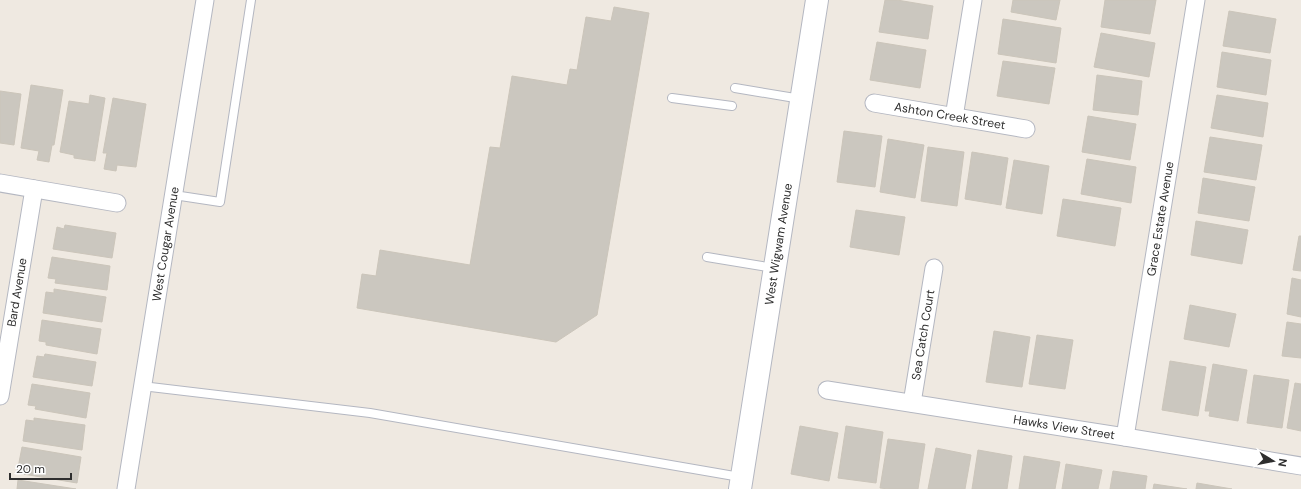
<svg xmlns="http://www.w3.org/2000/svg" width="1301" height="489" font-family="'DM Sans',sans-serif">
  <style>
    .building { fill: #cbc7bf; stroke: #cbc5ba }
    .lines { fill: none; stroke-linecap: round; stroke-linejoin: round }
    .lane-casing { stroke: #b4b7c1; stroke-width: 10 }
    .street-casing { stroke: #b4b7c1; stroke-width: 19 }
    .secondary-casing { stroke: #b4b7c1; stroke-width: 24 }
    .lane { stroke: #fff; stroke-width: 8 }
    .street { stroke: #fff; stroke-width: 17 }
    .secondary { stroke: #fff; stroke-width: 22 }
    .labels { text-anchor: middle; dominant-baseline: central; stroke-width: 4; stroke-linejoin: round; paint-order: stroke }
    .street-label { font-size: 12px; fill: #2e2e2e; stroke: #fff }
  </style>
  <rect width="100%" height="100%" fill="#efe9e1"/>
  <path class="building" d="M885,0H897L933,6L928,39L879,32Z
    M1013,0H1060L1056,20L1011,12Z
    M1105,0H1156L1150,34L1101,27Z
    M614,7L649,13L597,315L556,342L357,308L362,274L376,276L380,250L470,265L490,147L500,148L512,76L567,85L570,69L577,70L586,17L611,21Z
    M1229,11L1276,19L1270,53L1223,46Z
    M1003,19L1061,28L1056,63L998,54Z
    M1101,33L1155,43L1149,77L1094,67Z
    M877,42L926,50L920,88L870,80Z
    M1222,52L1271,60L1266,95L1217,87Z
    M1003,61L1055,68L1049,104L997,96Z
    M1097,75L1142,81L1138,115L1093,110Z
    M31,85L63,90L54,145H52L49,162L37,160L39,151L21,148Z
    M0,91L21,94L14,145L0,143Z
    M90,95L105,98L95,161L74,158V155L60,152L69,101L89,104Z
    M1217,95L1268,103L1263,137L1211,128Z
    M113,98L146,104L136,167L117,165L116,171L104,169L107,153H103Z
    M1088,116L1136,124L1130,160L1082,152Z
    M844,131L882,136L875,187L837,182Z
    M1210,137L1262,145L1256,180L1204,172Z
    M888,139L924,145L915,198L880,192Z
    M928,147L964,152L957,206L921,201Z
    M972,152L1008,158L1001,205L965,199Z
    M1087,159L1136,167L1131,203L1081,194Z
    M1014,160L1049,166L1042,214L1006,208Z
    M1203,178L1255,187L1249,221L1198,213Z
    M1063,199L1121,208L1115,246L1057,236Z
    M856,210L905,217L899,255L850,247Z
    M1196,221L1248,230L1242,264L1191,255Z
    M65,225L116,233L112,258L53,249L57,227L64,229Z
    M1299,236H1301V271L1293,270Z
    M52,257L110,266L107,290L55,283L56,279L48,278Z
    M1292,278L1301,280V317L1287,314Z
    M54,289L106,297L102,322L43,313L46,292L54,293Z
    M1190,305L1236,314L1229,347L1184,339Z
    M42,320L101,329L97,354L46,345V342L39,341Z
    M1287,322L1301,324V358L1282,356Z
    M994,331L1030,337L1022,387L986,382Z
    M1037,335L1073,340L1065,389L1029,384Z
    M45,354L96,362L92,386L33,377L37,356L44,357Z
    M1170,361L1206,367L1198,416L1162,410Z
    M1213,364L1247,370L1238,421L1209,416L1210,411H1205Z
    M1254,375L1289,380L1282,428L1247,423Z
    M1295,383L1301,384V431L1287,428Z
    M32,384L90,393L86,418L35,409L36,406L28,405Z
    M34,418L85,425L82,450L23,441L26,420L34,421Z
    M800,426L838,433L829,481L791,474Z
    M846,426L883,432L876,483L838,478Z
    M888,439L925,444L918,489H889L880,488Z
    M22,447L81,457L77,483L17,473Z
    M936,448L971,455L965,489H928Z
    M978,450L1012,456L1007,489H972Z
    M1024,456L1060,462L1055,489H1019Z
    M1066,464L1102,470L1098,489H1062Z
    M1113,471L1147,476L1145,489H1110Z
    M18,480L76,489H17Z
    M1197,483L1232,489H1196Z
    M1154,484L1187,489H1153Z"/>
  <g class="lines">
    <defs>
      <path id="lane" d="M735,88L801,99
        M672,98L732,106
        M174,195L220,202L251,0
        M707,257L774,268
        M142,386L370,413L740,477"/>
      <g id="street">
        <path id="s1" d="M874,103L1026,129"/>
        <path d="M954,117L973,0"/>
        <path d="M0,183L117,203"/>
        <path id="s2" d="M827,390L1125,437L1301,466"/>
        <path id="s3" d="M0,396L34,189"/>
        <path id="s4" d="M912,403L934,268"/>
        <path id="s5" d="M1125,437L1196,0"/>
        <path id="s6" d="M126,489L205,0"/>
      </g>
      <g id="secondary">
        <path id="s7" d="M740,489L817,0"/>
      </g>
    </defs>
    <use href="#lane" class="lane-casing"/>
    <use href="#street" class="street-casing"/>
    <use href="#secondary" class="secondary-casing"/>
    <use href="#lane" class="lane"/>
    <use href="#street" class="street"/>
    <use href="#secondary" class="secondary"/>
  </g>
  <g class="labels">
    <g class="street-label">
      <text stroke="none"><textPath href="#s1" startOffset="77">Ashton Creek Street</textPath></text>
      <text stroke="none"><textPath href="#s5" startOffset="221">Grace Estate Avenue</textPath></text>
      <text stroke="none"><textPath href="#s7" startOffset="248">West Wigwam Avenue</textPath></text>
      <text stroke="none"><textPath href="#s6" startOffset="248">West Cougar Avenue</textPath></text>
      <text stroke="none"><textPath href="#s3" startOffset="105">Bard Avenue</textPath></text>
      <text stroke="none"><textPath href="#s4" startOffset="69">Sea Catch Court</textPath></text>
      <text stroke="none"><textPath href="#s2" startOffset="240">Hawks View Street</textPath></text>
    </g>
  </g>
  <g transform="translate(1273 461) rotate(100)" stroke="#ffffff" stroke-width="3" paint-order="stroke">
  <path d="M0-3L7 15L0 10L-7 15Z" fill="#2e2e2e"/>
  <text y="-6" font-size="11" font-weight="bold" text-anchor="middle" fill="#2e2e2e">N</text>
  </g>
  <path d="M10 473v6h61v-6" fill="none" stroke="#2e2e2e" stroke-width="2"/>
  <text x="16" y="473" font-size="12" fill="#2e2e2e" stroke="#ffffff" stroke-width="3" paint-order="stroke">20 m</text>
</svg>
